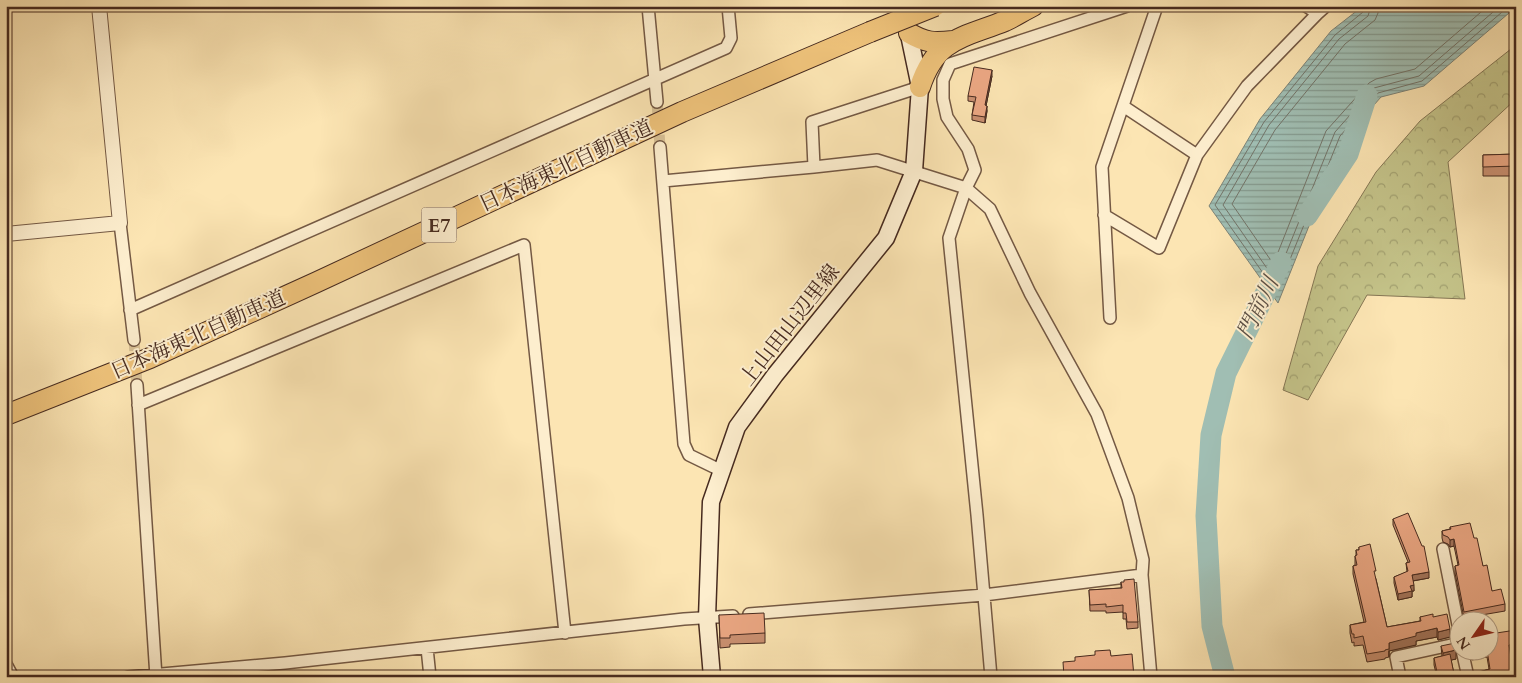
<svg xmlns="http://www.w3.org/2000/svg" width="1522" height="683" font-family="Cardo,'Noto Serif JP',serif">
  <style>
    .forest { fill: url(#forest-crowns); stroke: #857654 }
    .water { fill: url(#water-rules); stroke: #7c8378 }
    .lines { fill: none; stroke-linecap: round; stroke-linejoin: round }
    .shore { stroke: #737469; stroke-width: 1 }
    .river { stroke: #a0beb3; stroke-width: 21 }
    .minor-tunnel { stroke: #d8c095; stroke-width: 11; stroke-dasharray: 11 5.5; stroke-linecap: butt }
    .minor-casing { stroke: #745944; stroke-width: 14 }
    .tertiary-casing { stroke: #745944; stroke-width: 16 }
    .secondary-casing { stroke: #462a1f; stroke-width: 19 }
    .motorway-casing { stroke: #462a1f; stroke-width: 22 }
    .minor { stroke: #fdeece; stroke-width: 11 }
    .tertiary { stroke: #fdeece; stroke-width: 14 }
    .secondary { stroke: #fdeece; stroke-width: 16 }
    .motorway { stroke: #eec27a; stroke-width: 20 }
    .motorway-bridge-casing { stroke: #462a1f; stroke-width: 22; stroke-linecap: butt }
    .motorway-bridge { stroke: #eec27a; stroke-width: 20 }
    .wall { fill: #ca9071; stroke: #462a1f }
    .shaded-wall { fill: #a4755c; stroke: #462a1f }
    .building { fill: #eba783; stroke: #462a1f }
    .labels { text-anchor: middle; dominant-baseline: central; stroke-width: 4; stroke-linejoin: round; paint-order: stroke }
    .shield { fill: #fdeece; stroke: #7d6554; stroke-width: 1 }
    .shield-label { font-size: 20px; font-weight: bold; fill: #462a1f }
    .street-label { font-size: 21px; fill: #462a1f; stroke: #fdeece }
    .water-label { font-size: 22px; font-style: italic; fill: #5c4f44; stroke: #fdeece }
  </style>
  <defs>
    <pattern id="forest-crowns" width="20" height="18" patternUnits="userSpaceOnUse" patternTransform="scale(1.25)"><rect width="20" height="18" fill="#c4c389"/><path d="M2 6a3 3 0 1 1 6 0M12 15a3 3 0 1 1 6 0" fill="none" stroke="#a19f6f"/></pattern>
    <pattern id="water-rules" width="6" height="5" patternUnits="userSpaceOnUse" patternTransform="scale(1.25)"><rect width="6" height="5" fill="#a0beb3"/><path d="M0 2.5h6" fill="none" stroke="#849b91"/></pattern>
  </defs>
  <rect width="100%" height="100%" fill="#fce5b3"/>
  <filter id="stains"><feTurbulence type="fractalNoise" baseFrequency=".004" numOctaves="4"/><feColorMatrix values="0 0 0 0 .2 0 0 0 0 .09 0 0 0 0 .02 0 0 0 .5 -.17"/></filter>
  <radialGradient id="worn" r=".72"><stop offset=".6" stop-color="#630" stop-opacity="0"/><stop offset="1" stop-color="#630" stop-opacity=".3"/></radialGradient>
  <path class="forest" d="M1516,45V99L1448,162L1465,299L1367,295L1308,400L1283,390L1318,266L1376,172L1420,121Z"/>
  <path class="water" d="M1363,6L1516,7L1424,86L1381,97L1344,139L1278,303L1209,206L1260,119L1331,31Z"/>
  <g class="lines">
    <path class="shore" d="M1365,6L1363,12L1335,35L1264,122L1215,205L1275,290L1278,289L1340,136L1378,93L1422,81L1509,6
      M1371,6L1368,16L1339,39L1269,125L1223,205L1273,277L1277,276L1335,132L1374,88L1419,76L1500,6
      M1379,6L1378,13L1375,20L1345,44L1275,130L1232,204L1272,262L1275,260L1326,131L1369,83L1376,79L1415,69L1488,6"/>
    <path class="river" d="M1307,216L1348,154L1367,95
      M1225,677L1212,626L1206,516L1211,435L1226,373L1281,262"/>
    <path class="minor-tunnel" d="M657,102L660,147
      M134,340L137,385"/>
    <defs>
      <path id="minor" d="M648,6L657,102
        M1306,6L1317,13
        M1123,106L1197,155
        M660,147L684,444L689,455L722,471
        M814,167L812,122L920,87
        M663,181L814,167L877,160L966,188L990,209L1030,293L1097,414L1128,498L1143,560L1142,575L1151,677
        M1104,215L1159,248L1197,155L1247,86L1317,14L1326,6
        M120,223L134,340
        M130,310L726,48L731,38L728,6
        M1110,318L1102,167L1157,6
        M137,385L156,677
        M138,405L524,245L565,633
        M1443,549L1460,635
        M749,614L984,595L1142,575
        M427,648L430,677
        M1462,650L1468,677
        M6,664L13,677
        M128,677L285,663L684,619L733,616
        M991,677L977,515L949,238L966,188L975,170L968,149L947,117L943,99V80L950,64L1127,6
        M1400,677L1396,657L1460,643"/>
      <path id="tertiary" d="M6,234L120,223L99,6"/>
      <path id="secondary" d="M712,677L707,618L711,502L737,427L775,375L886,238L914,171L920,87L903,6"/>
      <path id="motorway" d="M909,33C926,43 934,43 953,41
        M920,87C936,38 963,38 1005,21C1014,17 1023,11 1033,6
        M6,415L150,358L317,282L682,112L870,32"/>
    </defs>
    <use href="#minor" class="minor-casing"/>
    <use href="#tertiary" class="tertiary-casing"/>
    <use href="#secondary" class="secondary-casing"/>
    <use href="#motorway" class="motorway-casing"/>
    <use href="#minor" class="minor"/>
    <use href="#tertiary" class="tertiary"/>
    <use href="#secondary" class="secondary"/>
    <use href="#motorway" class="motorway"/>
    <defs>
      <path id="motorway-bridge" d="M870,32L935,6"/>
    </defs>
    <use href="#motorway-bridge" class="motorway-bridge-casing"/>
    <use href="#motorway-bridge" class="motorway-bridge"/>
  </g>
  <path class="wall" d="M992,76L986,106L987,111L985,123L972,120V115L974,102L968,101V96Z
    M1516,154V176H1483V155Z
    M1393,519L1429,578L1413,581L1414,591H1412V597L1398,600L1394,583V577L1407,572L1406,563L1408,562L1393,525Z
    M1450,527L1474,538L1483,566L1492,591L1505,604V611L1464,618L1455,573V566L1458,565L1454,546L1450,547L1448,544L1443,542L1442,538V531L1450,529Z
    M1359,547L1376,579L1387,627L1420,621V617H1433L1450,637L1438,640L1437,637L1416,641V645L1389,651V657L1385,658V659L1367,662L1363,645L1354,646V642L1352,643L1350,633V625L1364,622L1353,574V566L1355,565V556L1356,555V550H1359Z
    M1121,582L1138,622V628L1127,629L1126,619H1123V612L1106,613V611H1090L1089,590L1121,588Z
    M719,615L765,633V643L730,644V647L720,648Z
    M1516,630V652L1510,653L1514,677H1472V675L1489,669L1487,657L1472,660L1469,650H1490Z
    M1441,646L1456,659L1451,660L1454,674L1458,677H1437L1434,665V658L1442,656Z"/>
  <path class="shaded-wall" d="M992,70V76L985,111V105Z
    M987,106V111L985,123V117Z
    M1454,539V546L1450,547V540Z
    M1429,572V578L1412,581V575Z
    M1414,585V591H1412V597L1398,600V594L1410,586Z
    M1437,628V637L1416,641V645L1389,651V657V643L1416,633Z
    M1450,629V637L1438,640V632Z
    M1456,650V659L1443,662V653Z"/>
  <path class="building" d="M974,67L992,70L985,105L987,106L985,117L972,115L976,97L968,96Z
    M1516,154V166L1483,167V155Z
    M1408,513L1422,546H1424L1429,572L1412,575L1414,585L1410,586L1412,591L1398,594L1394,577L1408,571L1406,563L1410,562L1393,519Z
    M1470,523L1474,538H1477L1483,566L1487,565L1492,591L1501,589L1505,604L1464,612L1455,566L1459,565L1454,539L1450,540L1448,537L1443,535L1442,531L1451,529L1450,527Z
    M1370,544L1376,571H1374L1387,627L1421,621L1420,617L1433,614V617L1447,614L1450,629L1438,632L1437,628L1416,633V636L1389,643V649L1385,650V651L1367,654L1363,636L1354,638V634H1352L1350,625L1366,622L1353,566L1357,565L1355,556L1357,555L1356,550H1359V547Z
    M1134,579L1138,622H1127L1126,613H1123V605L1106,607V604L1090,605L1089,590L1122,588L1121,582H1124V580Z
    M764,613L765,633L730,635V638H720L719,615Z
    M1516,630V644L1509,645L1514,677H1473L1472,675L1474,673L1490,669L1487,650H1490V634Z
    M1455,643L1456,650L1443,653L1441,646Z
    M1110,650L1111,656L1132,654L1134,677H1064L1063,662L1075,661V657L1095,655V651Z
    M1450,654L1454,674H1458V677H1438L1434,658Z"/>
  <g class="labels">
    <rect class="shield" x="421.5" y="207.5" width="35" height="35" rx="4"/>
    <g class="shield-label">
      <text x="439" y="225">E7</text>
    </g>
    <g class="street-label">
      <text transform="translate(566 166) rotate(-25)">日本海東北自動車道</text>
      <text transform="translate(790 325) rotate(-52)">上山田山辺里線</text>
      <text transform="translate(198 335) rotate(-24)">日本海東北自動車道</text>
    </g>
    <g class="water-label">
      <text transform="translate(1258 308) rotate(-64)">門前川</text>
    </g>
  </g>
  <rect width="1522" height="683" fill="none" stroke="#fce5b3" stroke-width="25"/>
  <rect x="8" y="8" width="1507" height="668" fill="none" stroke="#462a1f" stroke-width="2.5"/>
  <rect x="12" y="12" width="1497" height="658" fill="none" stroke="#462a1f"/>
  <g transform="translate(1474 636) rotate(236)"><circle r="24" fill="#fdeece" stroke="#b4a088"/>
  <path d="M0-4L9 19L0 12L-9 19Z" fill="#8f2418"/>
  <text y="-8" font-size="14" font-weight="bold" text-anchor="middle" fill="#462a1f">N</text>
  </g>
  <rect width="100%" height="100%" filter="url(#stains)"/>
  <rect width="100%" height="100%" fill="url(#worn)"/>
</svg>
